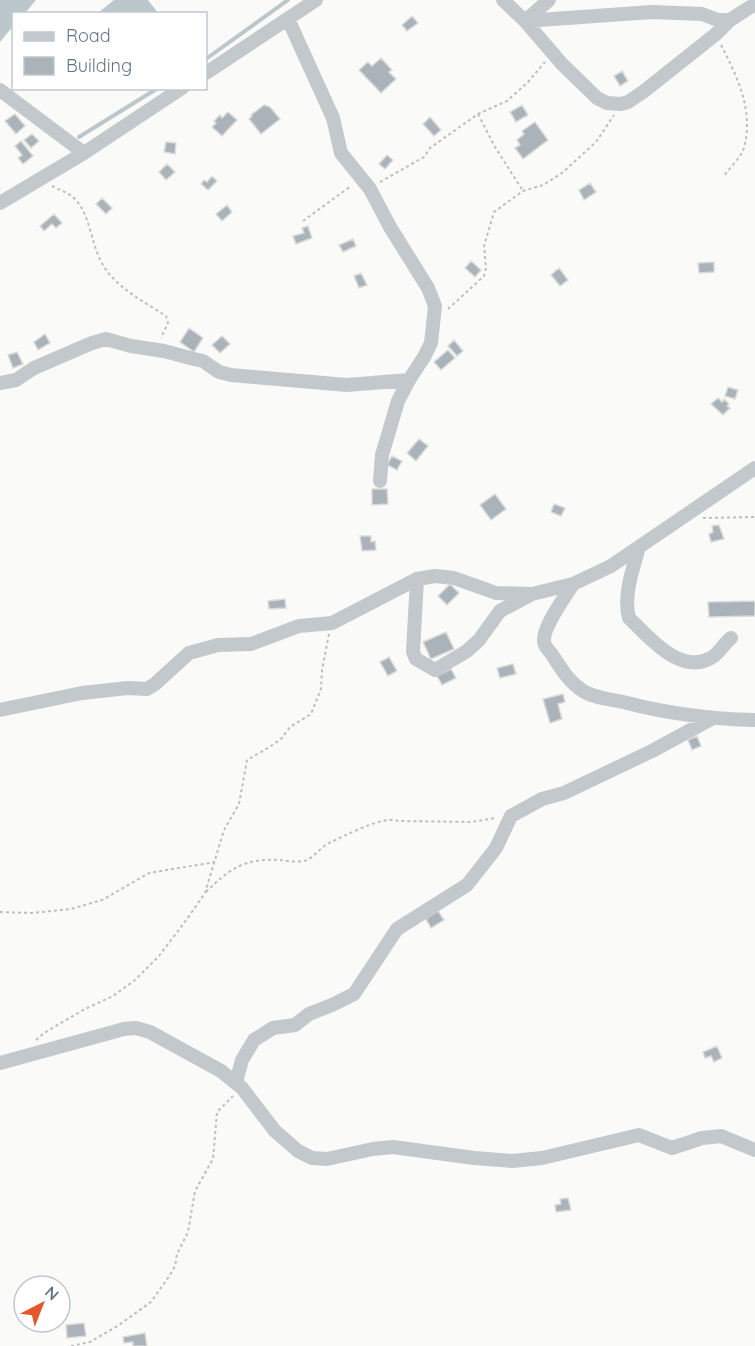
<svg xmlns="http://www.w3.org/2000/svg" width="755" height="1346" font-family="Quicksand,sans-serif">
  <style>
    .water { fill: #bbc7cb }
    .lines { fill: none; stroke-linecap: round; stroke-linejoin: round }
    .stream { stroke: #bbc7cb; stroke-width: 4 }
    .building { fill: #aab3b9; stroke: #dcdcda; stroke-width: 1.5 }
    .path { stroke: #bbbfc2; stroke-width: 2; stroke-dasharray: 3 3; stroke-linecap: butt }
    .minor { stroke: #c3c8cc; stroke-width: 14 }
  </style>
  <rect width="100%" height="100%" fill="#fafaf8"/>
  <path class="water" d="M0,0H36L25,13L14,14L13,26L0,42Z
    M114,0H148L158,13H98Z"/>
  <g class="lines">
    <path class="stream" d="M206,59L288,0
      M79,137L158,88"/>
  </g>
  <path class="building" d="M412,16L418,23L407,31L402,25Z
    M381,58L392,70L389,72L396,79L381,93L359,70L368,62L372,66Z
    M622,71L628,81L620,86L614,76Z
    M264,105L270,107L280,119L261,134L249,119L252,116L251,115Z
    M522,105L528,115L516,122L510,112Z
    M228,112L237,120L222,136L212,127L216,123L214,121L220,115L222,118Z
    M15,114L25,126L16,134L5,121Z
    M430,117L441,130L434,136L423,124Z
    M535,122L548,140L523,159L515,148L520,145L517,140L524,134L522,131Z
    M32,134L39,141L31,148L24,140Z
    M21,141L33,156L23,164L18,158L22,155L15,146Z
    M166,142L176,143L175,154L164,152Z
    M387,155L393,160L385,169L379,164Z
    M167,164L175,172L166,180L159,172Z
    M212,176L217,181L208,190L201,184L204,180L207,182Z
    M590,183L596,192L584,200L579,190Z
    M102,198L112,208L106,214L96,204Z
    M227,205L232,212L222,221L216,214Z
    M54,214L62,223L56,228L52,224L44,231L40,226Z
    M308,226L312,238L296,244L293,236L304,233L302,228Z
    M353,239L356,246L343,252L339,245Z
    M471,261L481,270L475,277L465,268Z
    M714,262V272L699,273L698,263Z
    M559,268L568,280L560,286L551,275Z
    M361,273L367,285L359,288L354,276Z
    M189,328L203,338L194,352L180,342Z
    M45,334L50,343L38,350L34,342Z
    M222,336L230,344L220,353L212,345Z
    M454,340L463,351L457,356L448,346Z
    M448,350L455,358L441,370L434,362Z
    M17,352L23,364L13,368L8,355Z
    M728,387L738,390L735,399L725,396Z
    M718,398L722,402L724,399L729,404L727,406L730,408L723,415L711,404Z
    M419,439L428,446L416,461L407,453Z
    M392,456L402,461L397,470L387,465Z
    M372,489H387L388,504L372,505Z
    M495,494L506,509L491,520L480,505Z
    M554,504L565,508L561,516L551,512Z
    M719,525L724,539L711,542L709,534L713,532L712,526Z
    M360,536H371V542L375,541L376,550L362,551Z
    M450,584L459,593L447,605L438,596Z
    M285,599L286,608L269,609L268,601Z
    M755,601V616L709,617L708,602Z
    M446,632L454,649L431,659L423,642Z
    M389,657L397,671L388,676L380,662Z
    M513,664L516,674L500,678L497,668Z
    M451,669L456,678L442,685L437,676Z
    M563,694L565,702L558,704L562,719L550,723L543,699Z
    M697,736L701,746L692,750L688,740Z
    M438,911L444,920L431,928L426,919Z
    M717,1046L722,1058L714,1062L711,1056L705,1058L703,1052Z
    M568,1198L571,1210L556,1212L555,1205L561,1204L560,1199Z
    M84,1323L86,1336L67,1338L66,1325Z
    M145,1333L147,1346H133V1342L124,1343L123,1337Z"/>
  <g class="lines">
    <path class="path" d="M721,45C738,78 755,113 743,151C738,160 729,169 723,177
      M478,114L495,147L523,191
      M380,182L424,157L430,148L478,114L507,101L528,82L545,62
      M52,186C60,190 69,193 76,200C92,218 91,251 107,271C121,290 146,303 166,316L168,323L161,338
      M303,221L351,186
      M448,309L484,276L486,268L484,246L494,212L523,191L543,185L562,173L596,142L614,115
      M703,518L755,517
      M206,892C230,868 245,858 280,860C288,861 299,863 307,860C315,856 321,847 329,843C345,836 383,815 398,821L471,822L496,818
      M0,912L32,913L71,909L102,900L149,873L215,862
      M36,1040L44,1033L83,1010L113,996L135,980L159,956L187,919L205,893L224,830L239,804L247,760L268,748L281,739L290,727L311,714L321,689L322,670L329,634
      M71,1346L90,1342L119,1325L151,1302L170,1275L175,1266L177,1254L188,1232L195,1191L213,1159L217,1112L233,1096"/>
    <path class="minor" d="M503,0L525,21L652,12L702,14L718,20H730L755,4
      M549,0L525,21L562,64L597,98L607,103L621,104L628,102L643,92L716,34L730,20
      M288,19L333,118L341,153L370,189L390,227L428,288L435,306L431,343L424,357L409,380L398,401L382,455L380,481
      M206,73L316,0
      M0,90L84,153
      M0,203L84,153L182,88
      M0,383L16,380L34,368L92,343L106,339L131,346L164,351L194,359L203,361L219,372L231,375L347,385L409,380
      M639,547C633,569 623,595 629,618C650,638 682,678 714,656C720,651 725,643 731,638
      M417,579L413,652L416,659L435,670L467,651L479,640L500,611L530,595
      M573,584C565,597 543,626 544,641C544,647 550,651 553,656C562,670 569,682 583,691C596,699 612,699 627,703C670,714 711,719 755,720
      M0,710L82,693L128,688L147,689L155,684L189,653L218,645L251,644L299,626L332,623L417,579L435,576L454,578L496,593L532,594L573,584L611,566L755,468
      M0,1063L124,1029L136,1028L150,1032L221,1071L242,1088L275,1131L298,1151L312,1158L327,1159L373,1149L393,1147L474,1158L512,1161L542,1158L639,1135L672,1148L702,1138L721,1136L755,1150
      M236,1082L242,1060L254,1040L273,1028L295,1025L309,1014L332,1005L354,994L397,929L467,885L496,848L511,816L542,799L564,793L652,751L711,719"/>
  </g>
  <rect x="12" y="12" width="195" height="78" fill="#ffffff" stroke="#c1c8cd" stroke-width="1.5"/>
  <rect x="24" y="32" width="30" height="9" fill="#c3c8cc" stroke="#c1c8cd" stroke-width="1.5"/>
  <text x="66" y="42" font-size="18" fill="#657683">Road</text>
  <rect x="24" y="57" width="30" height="18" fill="#aab3b9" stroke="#c1c8cd" stroke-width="1.5"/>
  <text x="66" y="72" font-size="18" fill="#657683">Building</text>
  <g transform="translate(42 1304) rotate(42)"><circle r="28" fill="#ffffff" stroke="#c1c8cd" stroke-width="1.5"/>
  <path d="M0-4.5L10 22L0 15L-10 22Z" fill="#e4572e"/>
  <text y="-9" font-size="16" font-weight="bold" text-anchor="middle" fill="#657683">N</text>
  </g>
</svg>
